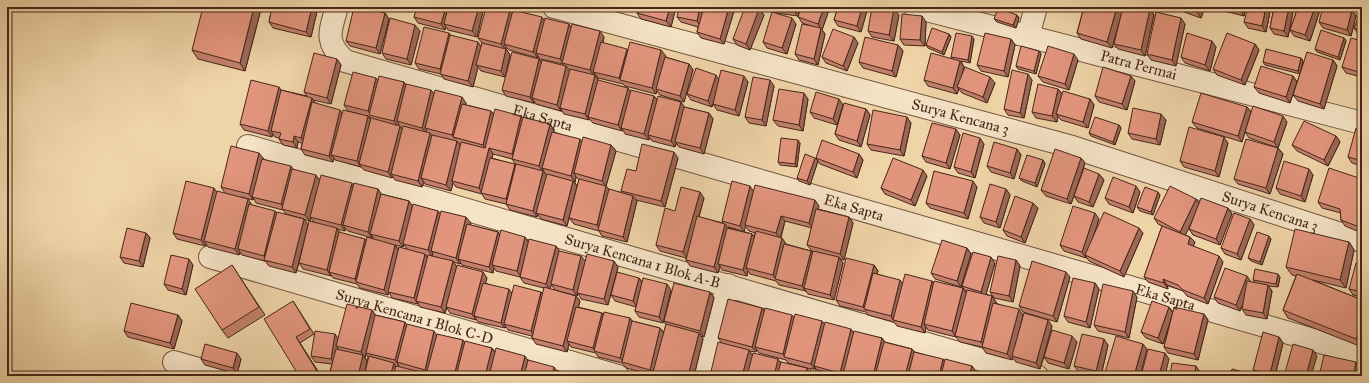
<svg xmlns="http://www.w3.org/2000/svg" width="1369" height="383" font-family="'IM FELL Great Primer',serif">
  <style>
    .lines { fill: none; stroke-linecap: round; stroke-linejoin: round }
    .minor-casing { stroke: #70523e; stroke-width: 24 }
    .minor { stroke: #f5e3c6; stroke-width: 22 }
    .wall { fill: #c2806c; stroke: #46261a; fill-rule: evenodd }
    .shaded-wall { fill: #9e6858; stroke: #46261a }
    .building { fill: #e2957d; stroke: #46261a }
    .labels { text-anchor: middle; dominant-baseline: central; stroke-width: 4; stroke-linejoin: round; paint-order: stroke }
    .street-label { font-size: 15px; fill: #46261a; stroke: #f5e3c6 }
  </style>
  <rect width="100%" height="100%" fill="#efd4a8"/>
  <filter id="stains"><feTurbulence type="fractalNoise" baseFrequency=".005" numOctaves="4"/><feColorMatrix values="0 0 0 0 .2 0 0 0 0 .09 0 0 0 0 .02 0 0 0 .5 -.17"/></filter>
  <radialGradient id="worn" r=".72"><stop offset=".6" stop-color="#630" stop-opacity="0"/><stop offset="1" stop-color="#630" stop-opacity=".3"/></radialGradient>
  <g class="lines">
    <defs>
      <g id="minor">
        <path id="s1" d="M337,7C330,31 324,42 345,61L1362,354"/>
        <path id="s2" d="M554,7L1069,146L1362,241"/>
        <path id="s3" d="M915,7L1362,123"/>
        <path d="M1028,36L1036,7"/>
        <path id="s4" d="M248,146L1037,376"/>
        <path id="s5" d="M210,257L618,376"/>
        <path d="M174,362L223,376"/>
        <path d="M701,376L728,285"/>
      </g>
    </defs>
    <use href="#minor" class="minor-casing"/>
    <use href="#minor" class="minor"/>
  </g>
  <path class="wall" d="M272,7H318L311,37L273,28L269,22Z
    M373,7H389L388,11Z
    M392,7H412L410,12Z
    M484,7L477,37L448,30L446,27L445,30L418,23L414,17Z
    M676,7L671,27L641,19L637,13Z
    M772,7H800L799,14L801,7H830L822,30L825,34L818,65L799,60L795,54L811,26L802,23L798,16L776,13Z
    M838,7H868L861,32L838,26L834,20Z
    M948,7H955L954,9Z
    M975,7H993L992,11Z
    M1008,7H1021L1020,10Z
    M1084,7H1121L1122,9H1150L1154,15L1145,56L1118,49L1114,44L1120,17L1112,48L1081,39L1077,33Z
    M1180,7H1205L1201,18L1184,12Z
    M1215,7H1246L1244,16L1216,9Z
    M1271,7L1266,32L1248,28L1244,22Z
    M1274,7H1294L1288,37L1274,34L1270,28Z
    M1298,7H1321L1310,41L1294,36L1290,30Z
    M261,9L245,71L198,59L192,50Z
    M759,9L764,15L750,50L737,45L733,39Z
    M510,10L512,13L544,20L604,37L603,43L628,51L661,50L665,57L689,64L693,70L684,102L660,95L657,91L656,94L625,86L623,84L598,78L595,74V75L599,81L628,88L630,91L654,96L657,100L681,102L684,107L709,113L713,119L704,154L679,147L676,143L675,147L652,141L649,137V140L625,134L623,130L622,131L593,123L589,119V120L564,114L561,109V111L536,104L534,101V103L506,96L502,90L539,59L541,62L564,66L563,64L540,59L538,56V58L509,50L506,47V49L510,55L505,77L481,71L478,67L473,87L444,79L441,74L419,69L415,63L449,33L450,35L481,46L482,43L478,38Z
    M1352,10L1356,16L1351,36L1323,28L1319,22Z
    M1362,10V35L1358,34L1354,28Z
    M734,11L724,44L701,38L697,32L698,27L681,22L677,17Z
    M385,13L389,19L380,54L350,46L346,41Z
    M899,15L894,41L872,37L868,31Z
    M1017,15L1019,18L1016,28L997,22L994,19Z
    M926,22L925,46L904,45L900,39Z
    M796,24L787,54L767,48L763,42Z
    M1185,24L1176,66L1151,60L1147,54Z
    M420,31L411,65L386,59L382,53Z
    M949,34L951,37L944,55L928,48L926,45Z
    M1344,38L1346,41L1340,60L1317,52L1315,49Z
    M974,39L970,63L961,61L964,67L962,75L995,83L987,103L962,93L959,89L957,94L928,86L924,80L952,59L951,57Z
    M1011,39L1015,45L1008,77L981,71L977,65Z
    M1362,41V77L1346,73L1342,67Z
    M858,43L847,71L826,63L822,57Z
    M1255,44L1259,50L1245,85L1217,75L1213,69Z
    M898,45L903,51L896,77L863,68L859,62Z
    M1216,47L1210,71L1185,63L1181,57Z
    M1039,51L1041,54L1036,74L1018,69L1016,66Z
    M1301,58L1303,61L1301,70L1333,60L1337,66L1324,109L1298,101L1293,95L1300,74L1265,65L1263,62Z
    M337,59L341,65L331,104L313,100L315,103L342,113L368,116L371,120V118L370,117L348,111L344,105L376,78L378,80L404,82L406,86L466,103V105L491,111L494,114L521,116L523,118L554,130V132L582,142L611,145L616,151L606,186L608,189L622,193L621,191L636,171L678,158L665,207L636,200L637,201L627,242L602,236L599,231L574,224L569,218L579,180L576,177L575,182L574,181L577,186L567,226L541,219L538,215L537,217L510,210L506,204L485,199L482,194L456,187L453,183L451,191L425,184L424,182L422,187L395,180L393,177L392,178L364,170L361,167L335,160L334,158L333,162L305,155L301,149L302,143L298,142L297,148L283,145L279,139V138L275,137L273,134L272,137L244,130L240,124L281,90L307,96L304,92ZM493,154L512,159L516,165L492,158Z
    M1078,60L1069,90L1043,82L1038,76Z
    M1293,76L1297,82L1290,103L1259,93L1254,87Z
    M719,79L748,82L739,116L717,110L713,104V103L712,107L691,100L687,94Z
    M1032,80L1024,118L1008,115L1004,109Z
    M1135,81L1127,110L1099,102L1095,96Z
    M774,86L766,126L749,123L745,117Z
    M1058,89L1062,94L1090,99L1094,105L1088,128L1061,120L1058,116L1057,122L1036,118L1032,112Z
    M808,99L803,131L778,126L773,120Z
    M843,105L866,109L870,115L861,147L839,140L835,134L843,106L837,125L814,118L810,112Z
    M1247,107L1251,112L1287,122L1278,148L1249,138L1245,132L1242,142L1197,128L1192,122Z
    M1166,120L1160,145L1132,139L1128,133Z
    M911,123L904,156L871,150L867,144Z
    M1119,125L1121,128L1115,145L1091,136L1089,133Z
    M1362,130V166L1352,163L1348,157Z
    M960,135L950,169L926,162L922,156Z
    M1336,136L1340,142L1328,166L1297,151L1292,145Z
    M800,143L797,167L780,165L778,162Z
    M1228,143L1219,177L1184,167L1180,161Z
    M984,144L975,178L958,173L954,167Z
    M1278,148L1283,154L1270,194L1238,184L1234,179Z
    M1017,149L1021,155L1014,179L991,172L987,166Z
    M859,154L863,160L857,178L820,164L816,158Z
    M815,158L818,161L810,185L799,181L797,178Z
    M1081,158L1085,163L1077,188L1099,174L1104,180L1093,207L1078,202L1074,196L1071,204L1046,196L1041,190Z
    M263,159L293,169L319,180L378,189L381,194L409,201L412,206L438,211L440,214L471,223L470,225L498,232L500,235L528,241L559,252L585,262L618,267L608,305L581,299L578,293L577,296L555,290L551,284L550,289L576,296L580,301L578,307L602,313L604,315L630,318L632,321L660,328L664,332L666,325L664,321L710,292L714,298L704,337L701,336L703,339L694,376H656L654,374V375L626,368L622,363L598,357L596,353L571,347L569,344L567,352L536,344L532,338V336L508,330L506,327L505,328L478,322L476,319V320L450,313L447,308L445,313L420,307L418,303V304L392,298L389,292L388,295L360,288L357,284L333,278L331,275V276L303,269L299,263L296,273L269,266L265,261L242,255L240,252L239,255L208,247L206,244L205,246L177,239L173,233L225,193L221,187ZM241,197L253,200L254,199L256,203L283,210L286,214L310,221V217L314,222L308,225L304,219L277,213L252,205ZM345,228L348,231L372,238V236L374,239L366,241L365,239L340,233L337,229L345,231ZM395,245L403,247L404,245L407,249L399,250ZM453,262L460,264L461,263L462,265L493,273L494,268L496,271L520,277L524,283L544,288L543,294L541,292L512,293L485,283L487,278L456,267Z
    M1043,160L1045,164L1037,187L1022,181L1019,178Z
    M1313,175L1305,202L1280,194L1276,188Z
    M927,176L915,206L885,194L881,188Z
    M1362,179V233L1345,226L1341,220V213L1322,208L1318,202Z
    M977,187L968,219L930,208L926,203Z
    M1006,189L1010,195L1000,228L984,223L980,217Z
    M753,191L819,206L818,209L849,217L853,223L844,260L840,259L843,263L834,300L808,294L806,291L779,285L776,281L750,274L748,271L747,276L722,270L720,266L718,273L690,266L686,260V258L660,251L656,245L675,211L704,198L699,217L723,223L722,221ZM785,221L812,228L807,245L812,251L813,252V254L811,251L786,244L782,238H781ZM745,226L749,231L755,233L754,237L752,234L728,227L744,232Z
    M1140,192L1133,213L1109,204L1105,198Z
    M1160,195L1153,215L1140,211L1137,207Z
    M1196,199L1199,203L1228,208L1232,214L1220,245L1193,235L1189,229L1192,221L1185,235L1190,237L1195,242L1193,246L1223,262L1208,304L1187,296L1183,291L1167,285L1168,289L1148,282L1144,277L1162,226L1158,224L1154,218Z
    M1038,208L1025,243L1007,236L1003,230Z
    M1099,219L1094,233H1143L1124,277L1089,261L1086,257V258L1064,251L1060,245Z
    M1250,219L1254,225L1241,260L1225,254L1221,248Z
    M146,233L150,238L143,267L124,263L120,257Z
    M1271,239L1262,265L1251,261L1248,258Z
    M1349,242L1354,250L1346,288L1313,280L1362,300V347L1288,318L1283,310L1296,276L1292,275L1286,267Z
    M967,248L971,254L961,287L935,279L931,273Z
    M1016,260L1020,266L1013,302L994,298L990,292Z
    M995,263L986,294L992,296L996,302V303L1023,315L1016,341L1052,326L1045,353L1077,342L1069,369L1048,363L1044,357L1040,369L1016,362L1012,357V360L986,353L982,347L960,342L956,337L928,330L926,327L925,333L897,326L894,322L868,315L866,312L840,306L836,300L874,265L878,271L877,274L902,283L934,284L966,293V292L962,286Z
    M1362,264V297L1353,295L1349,289Z
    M193,265L186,295L168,290L164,284Z
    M232,265L265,315L228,338L222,330Z
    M1070,277L1057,322L1023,312L1019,306Z
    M1280,277L1278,287L1268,286L1272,291L1267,319L1246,315L1242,309L1243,302L1240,311L1218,303L1214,297L1251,282L1255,283L1253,280Z
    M639,278L642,282L671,290L663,323L639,317L635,311L636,307L615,301L611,295Z
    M1095,283L1099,289L1090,328L1068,322L1064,316Z
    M1137,297L1129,338L1098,331L1094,325Z
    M293,301L314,334L300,343L321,376H299Z
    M1169,307L1173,312L1204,314L1208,320L1198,360L1168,353L1164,347L1171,320L1163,344L1146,338L1141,332Z
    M762,308L764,311L794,317L822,321L824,324L853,332L882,338L885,342L912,349L915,352L945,361L972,366L976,372V374L985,376H710L722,343L718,338ZM757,350L759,353L786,360L788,363L811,369L810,372L781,362L753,355L749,351L756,352Z
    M372,310L375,315L405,322L406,325L436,335L463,340L465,343L492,348L495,352L528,360L557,371L576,376H425V375L423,374L424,376H329L332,364L315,362L311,356L338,339ZM366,354L368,357L367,361L365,358Z
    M178,315L182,321L174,349L128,337L124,331Z
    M1279,337L1283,343L1275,376L1258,375L1253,370Z
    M1108,345L1101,376H1095L1079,372L1074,366Z
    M201,359H241L237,374L205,365Z"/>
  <path class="shaded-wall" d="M254,7H259L261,9L245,71L240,63Z
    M312,7H318L311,37L306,32Z
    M386,7H389L388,11Z
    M407,7H412L410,12Z
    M446,7H451L444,24L446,27L445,30L441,24Z
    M479,7H484L477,37L472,31Z
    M670,7H676L671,27L666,21Z
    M700,7H705L701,27L697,21Z
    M729,7H731L734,11L724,44L720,39Z
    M795,7H800L798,17L794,11Z
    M824,7H830L822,30L825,34L818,65L814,59L821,29L818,24Z
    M862,7H868L861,32L857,26Z
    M989,7H993L992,11Z
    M1018,7H1021L1020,10Z
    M1117,7H1121L1123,9L1112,48L1107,42Z
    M1199,7H1205L1201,18L1197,12Z
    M1241,7H1246L1244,16L1240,10Z
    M1266,7H1271L1266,32L1262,26Z
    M1289,7H1294L1288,37L1284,31Z
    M1315,7H1321L1310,41L1305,35Z
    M759,9L764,15L750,50L746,44Z
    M894,9L899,15L894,41L889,35Z
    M1150,9L1154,15L1145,56L1141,50Z
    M510,10L515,16L504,44L506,47V50L501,44Z
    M1352,10L1356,16L1351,36L1347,30Z
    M385,13L389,19L380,54L376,48Z
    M1017,15L1019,18L1016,28L1013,25Z
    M922,16L926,22L925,46L920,40Z
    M542,17L546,23L536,53L538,56V58L533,52Z
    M792,18L796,24L787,54L782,48Z
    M1181,18L1185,24L1176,66L1172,60Z
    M569,24L573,30L563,63L560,59Z
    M415,25L420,31L411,65L407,59Z
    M600,31L604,37L595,72H593L595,74L594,76L590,70Z
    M449,33L453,39L444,75L440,69Z
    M949,34L951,37L944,55L942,52Z
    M972,36L974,39L970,63L968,60Z
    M854,37L858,43L847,71L843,66Z
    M1344,38L1346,41L1340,60L1338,57Z
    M1011,39L1015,45L1008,77L1004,71Z
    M1212,41L1216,47L1210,71L1205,65Z
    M478,42L482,48L476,65L478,67L473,87L468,81Z
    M1255,44L1259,50L1245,85L1241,80Z
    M898,45L903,51L896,77L892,71Z
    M506,49L510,55L505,77L501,71Z
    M627,49L631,55L621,80L619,78Z
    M661,50L666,56L657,90L656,89L657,91L656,94L652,88Z
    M1039,51L1041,54L1036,74L1034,71Z
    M1074,54L1078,60L1069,90L1065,84Z
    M1301,58L1303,61L1300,74L1298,71Z
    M337,59L341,65L331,104L327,98Z
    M539,59L543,65L532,98L534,101V103L530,97Z
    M1333,60L1337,66L1324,109L1320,104Z
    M960,61L964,67L959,88L957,87L959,89L957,94L953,88Z
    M689,64L693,70L684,102L680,96Z
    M566,66L571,72L560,108L561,109V111L557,105Z
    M1028,74L1032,80L1024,118L1020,113Z
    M595,75L599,81L588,117L589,119V120L585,114Z
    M716,75L720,81L712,107L708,101Z
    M744,76L748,82L739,116L735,110Z
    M1131,76L1135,81L1127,110L1122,104Z
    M1293,76L1297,82L1290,103L1286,97Z
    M990,77L995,83L987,103L983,97Z
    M376,78L380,84L371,115L368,111Z
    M770,80L774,86L766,126L762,120Z
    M404,82L408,88L397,121L399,124L398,127L394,121Z
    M279,87L283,93L271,131L273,134L272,137L268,131Z
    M628,88L632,94L621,128L623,130L622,131L618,125Z
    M1058,89L1063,95L1056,114L1058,116L1057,122L1052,116Z
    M431,90L436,96L425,128L427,131L426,133L422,128Z
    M804,93L808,99L803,131L799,125Z
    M654,96L658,101L648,135L649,137V140L644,134Z
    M462,97L466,103L457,138H454L452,135Z
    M312,98L316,104L305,144L301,138Z
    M839,99L843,105L837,125L833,119Z
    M1090,99L1094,105L1088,128L1083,122Z
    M681,102L685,108L675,142L676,143L675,147L671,141Z
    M1247,107L1251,112L1242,142L1238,136Z
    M866,109L870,115L861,147L857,141Z
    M340,110L344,116L331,155L334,158L333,162L329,156Z
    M491,111L496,117L487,151L483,145Z
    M709,113L713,119L704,154L700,148Z
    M1161,114L1166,120L1160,145L1156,139Z
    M368,116L372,122L359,164L361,167L357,161Z
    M521,116L525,122L516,160L512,154Z
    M1283,116L1287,122L1278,148L1274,142Z
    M907,117L911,123L904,156L900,150Z
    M550,124L554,130L544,169L542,168L544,171V172L548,177L536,213L538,215L537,217L533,211L543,172L539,166Z
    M1119,125L1121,128L1115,145L1113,142Z
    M400,126L404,132L391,174L393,177L392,178L388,172Z
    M956,129L960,135L950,169L946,163Z
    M430,133L434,139L421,178L424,182L422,187L418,181Z
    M294,136L298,142L297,148L293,142Z
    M1336,136L1340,142L1328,166L1324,160Z
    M1224,137L1228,143L1219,177L1215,171Z
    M980,138L984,144L975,178L971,172Z
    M580,139L584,145L574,173L576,177L575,182L571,176Z
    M798,140L800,143L797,167L795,164Z
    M457,141L462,147L452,181L453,183L451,191L446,185Z
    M611,145L616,151L606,186L611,192L601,231L597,225L606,186L602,181Z
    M489,148L493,154L483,193H482L479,188Z
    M1278,148L1283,154L1270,194L1266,188Z
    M1017,149L1021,155L1014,179L1010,173Z
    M674,152L678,158L665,207L661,201Z
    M259,153L264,159L252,197L254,199L253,200L249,194Z
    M859,154L863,160L857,178L853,172Z
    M815,158L818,161L810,185L807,181Z
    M1081,158L1085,163L1071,204L1067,199Z
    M1043,160L1045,164L1037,187L1035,183Z
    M515,164L519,170L510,205L506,199Z
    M291,166L295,172L284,209L281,204Z
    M1309,169L1313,175L1305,202L1301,196Z
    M923,170L927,176L915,206L911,200Z
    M1099,174L1104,180L1093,207L1089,202Z
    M316,175L320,181L310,221L305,215Z
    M573,181L577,186L567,226L563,220Z
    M973,181L977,187L968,219L964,213Z
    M352,183L356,189L343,225L345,228V231L341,225Z
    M750,186L754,192L744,232L740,226Z
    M1136,186L1140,192L1133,213L1129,207Z
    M214,188L218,194L204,241L206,244L205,246L201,240Z
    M378,189L382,195L370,234L372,236V238L368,232Z
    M1006,189L1010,195L1000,228L996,222Z
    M700,192L704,198L687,258L683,252Z
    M1158,192L1160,195L1153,215L1151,212Z
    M633,196L637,201L627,242L623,237Z
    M248,199L252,205L238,249L240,252L239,255L235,249Z
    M1196,199L1200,205L1184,238L1180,232Z
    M815,200L819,206L813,229L809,223Z
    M409,201L413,207L403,247L399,241Z
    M1033,203L1038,208L1025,243L1021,237Z
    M1228,208L1232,214L1220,245L1216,239Z
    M275,211L280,217L268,262L264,256Z
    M438,211L442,216L431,251L433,253L432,256L428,250Z
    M1095,213L1099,219L1087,256L1085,255L1086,257V258L1082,252Z
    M781,216L785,221L780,239L776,233Z
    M466,217L471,223L461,260L458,259L461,263L460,264L456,258Z
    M849,217L853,223L844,260L840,254Z
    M304,219L308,225L296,273L292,267Z
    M1250,219L1254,225L1241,260L1237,254Z
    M725,224L729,230L718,264L720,266L718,273L714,267Z
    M337,228L341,234L329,272L331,275V276L327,270Z
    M1139,228L1143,233L1124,277L1120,271Z
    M498,232L502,238L492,265L494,268L493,273L489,267Z
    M146,233L150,238L143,267L139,261Z
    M752,234L756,240L746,268L748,271L747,276L743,270Z
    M1269,236L1271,239L1262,265L1260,262Z
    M525,237L529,243L521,277L517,271Z
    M1190,237L1195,242L1192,250L1188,244Z
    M782,238L786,244L778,279H776L773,275Z
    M365,239L369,245L358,283L355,279Z
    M1349,242L1354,250L1346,288L1340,280Z
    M395,245L399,251L388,295L384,290Z
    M556,246L560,252L550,290L546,284Z
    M967,248L971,254L961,287L957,281Z
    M811,251L815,257L804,288L806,292L802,286Z
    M425,254L429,260L416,301L418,303V304L414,298Z
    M581,256L586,262L577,296L573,290Z
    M1219,256L1223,262L1208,304L1204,298Z
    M839,257L843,263L834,300L830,295Z
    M991,257L995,263L985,298L981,292Z
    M189,259L193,265L186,295L182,289Z
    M1016,260L1020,266L1013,302L1009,296Z
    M453,261L457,267L445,313L441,307Z
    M614,261L618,267L608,305L604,299Z
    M874,265L878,271L868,310H866L863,307Z
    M483,272L487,278L477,317L474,316L476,319V320L472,314Z
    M1066,272L1070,277L1057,322L1053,316Z
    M1278,274L1280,277L1278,287L1276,284Z
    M1247,276L1251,282L1240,311L1236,305Z
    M639,278L643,284L637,307L633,301Z
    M1163,279L1167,285L1168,289L1164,283Z
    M900,280L904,286L893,320L891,316Z
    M932,281L936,287L924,324L926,327L925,333L921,327Z
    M1095,283L1099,289L1090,328L1086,322Z
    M667,284L671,290L663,323L659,317Z
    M1268,285L1272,291L1267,319L1263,313Z
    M963,288L967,294L955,336L956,337L952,331Z
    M509,289L513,295L504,324L506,327L505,328L501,323Z
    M1133,291L1137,297L1129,338L1125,332Z
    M541,292L545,298L535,337L531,331Z
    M710,292L714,298L704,337L700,331Z
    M576,296L580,301L570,342L567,341L569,344L567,352L563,346Z
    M992,296L996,302L985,348L981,342Z
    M1169,307L1173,313L1163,344L1158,338Z
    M762,308L766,314L755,347L757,350L756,352L752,347Z
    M1019,309L1023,315L1012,360L1007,354Z
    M372,310L376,316L366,353V354L365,358L361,352Z
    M602,313L606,319L596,352L593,348Z
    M1204,314L1208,320L1198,360L1194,354Z
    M178,315L182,321L174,349L170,343Z
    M792,315L797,321L785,357L783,354Z
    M630,318L634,324L624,363L620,358Z
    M1048,320L1052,326L1040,369L1036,363Z
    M822,321L827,327L814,366L816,369V370L811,364Z
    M405,322L409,328L397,362L399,366L395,360Z
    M1362,325V347L1356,339Z
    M660,328L665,334L653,372L654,374V375L650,370Z
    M851,329L855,335L843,374L844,376H842L840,373Z
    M434,331L438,337L427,371L429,374V376L425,370Z
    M699,333L703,339L694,376H688Z
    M335,334L339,340L336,346L338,348L335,365L331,359Z
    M1072,336L1077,342L1069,369L1064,363Z
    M296,337L300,343L321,376L317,371Z
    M1279,337L1283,343L1275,376H1271L1270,374Z
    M882,338L886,344L878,376H873Z
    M1104,339L1108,345L1101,376H1100L1096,371Z
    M463,340L467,346L459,376H454Z
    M1143,344L1147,349L1140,376H1134Z
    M492,348L496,354L491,376H485Z
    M912,349L917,355L911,376H905Z
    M749,350L753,356L748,376H742Z
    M1313,350L1317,356L1311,376H1306Z
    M237,353L241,359L237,374L233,368Z
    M1165,353L1169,359L1165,376H1159Z
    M363,355L367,361L364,376H358Z
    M525,356L529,362L526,376H520Z
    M778,359L782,365L780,376H774Z
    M943,359L947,365L945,376H939Z
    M1356,362L1360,368L1358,376H1353Z
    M394,363L398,369L396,376H390Z
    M972,366L976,372L975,376H969Z
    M1196,366L1200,372L1199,376H1194Z
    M554,367L558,373L557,376H552Z
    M807,368L811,374V376H805Z
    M421,372L424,376H421Z"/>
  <path class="building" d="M203,7H254L240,63L192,50Z
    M272,7H312L306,32L269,22Z
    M354,7H362L385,13L376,48L346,41Z
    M417,7H446L441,24L414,17Z
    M448,7H479L472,31L444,24Z
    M486,7H499L510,10L501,44L478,38Z
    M639,7H670L666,21L637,13Z
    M679,7H700L697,21L677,17Z
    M704,7H729L720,39L697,32Z
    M745,7H753L759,9L746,44L733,39Z
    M774,7H795L794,11Z
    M801,7H824L818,24L798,17Z
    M838,7H862L857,26L834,20Z
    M872,7H885L894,9L889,35L868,31Z
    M1084,7H1117L1107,42L1077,33Z
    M1123,7H1143L1150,9L1141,50L1114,44Z
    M1183,7H1199L1197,12Z
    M1229,7H1241L1240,10Z
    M1248,7H1266L1262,26L1244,22Z
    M1274,7H1289L1284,31L1270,28Z
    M1298,7H1315L1305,35L1290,30Z
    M1323,7H1341L1352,10L1347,30L1319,22Z
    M998,8L1017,15L1013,25L994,19Z
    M513,10L542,17L533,52L504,44Z
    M1362,10V31L1354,28Z
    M772,12L792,18L782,48L763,42Z
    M1156,12L1181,18L1172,60L1147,54Z
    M902,14L922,16L920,40L900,39Z
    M390,18L415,25L407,59L382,53Z
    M545,18L569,24L560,59L536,53Z
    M572,24L600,31L590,70L562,63Z
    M802,24L821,28L814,59L795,54Z
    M424,27L449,33L440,69L415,63Z
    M932,28L949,34L942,52L926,45Z
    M833,29L854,37L843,66L822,57Z
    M1321,30L1344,38L1338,57L1315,49Z
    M956,33L972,36L968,60L951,57Z
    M985,33L1011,39L1004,71L977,65Z
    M1187,33L1212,41L1205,65L1181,57Z
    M1227,33L1255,44L1241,80L1213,69Z
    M450,35L478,42L468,81L440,74Z
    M865,37L898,45L892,71L859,62Z
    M1351,38L1362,41V73L1342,67Z
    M601,42L627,49L619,78L593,72Z
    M630,42L661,50L652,88L620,80Z
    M482,43L506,49L501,71L476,65Z
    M1021,46L1039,51L1034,71L1016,66Z
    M1048,46L1074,54L1065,84L1038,76Z
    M1266,49L1301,58L1298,71L1263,62Z
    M512,52L539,59L530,97L502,90Z
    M1307,52L1333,60L1320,104L1293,95Z
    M314,53L337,59L327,98L304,92Z
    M931,53L960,61L953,88L924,80Z
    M665,57L689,64L680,96L656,89Z
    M542,60L566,66L557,105L532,98Z
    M1261,66L1293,76L1286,97L1254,87Z
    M965,67L990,77L983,97L957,87Z
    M1103,67L1131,76L1122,104L1095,96Z
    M696,68L716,75L708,101L687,94Z
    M570,69L595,75L585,114L560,108Z
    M721,70L744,76L735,110L713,104Z
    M1012,70L1028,74L1020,113L1004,109Z
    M353,72L376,78L368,111L344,105Z
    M379,76L404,82L394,121L369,115Z
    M753,77L770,80L762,120L745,117Z
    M251,80L279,87L268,131L240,124Z
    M598,80L628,88L618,125L588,117Z
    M406,84L431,90L422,128L397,121Z
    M1038,84L1058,89L1052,116L1032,112Z
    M779,89L804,93L799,125L773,120Z
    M281,90L312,98L301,138L294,136L293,142L279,139L281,133L271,131Z
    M435,90L462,97L452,135L425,128Z
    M631,90L654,96L644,134L621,128Z
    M1063,91L1090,99L1083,122L1056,114Z
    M816,92L839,99L833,119L810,112Z
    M1201,93L1247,107L1238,136L1192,122Z
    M658,96L681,102L671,141L648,135Z
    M312,102L340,110L329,156L301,149Z
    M844,103L866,109L857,141L835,134Z
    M462,104L491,111L483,145L453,137Z
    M1253,106L1283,116L1274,142L1245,132Z
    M684,107L709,113L700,148L675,142Z
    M1133,108L1161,114L1156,139L1128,133Z
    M495,109L521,116L512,154L489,148L479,188L452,181L461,142L485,148Z
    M343,110L368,116L357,161L331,155Z
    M873,110L907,117L900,150L867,144Z
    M523,117L550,124L539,166L512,159Z
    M1095,117L1119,125L1113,142L1089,133Z
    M371,118L400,126L388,172L359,164Z
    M1304,121L1336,136L1324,160L1292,145Z
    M932,123L956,129L946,163L922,156Z
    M403,126L430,133L418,181L391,174Z
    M1189,127L1224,137L1215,171L1180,161Z
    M1356,128L1362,130V161L1348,157Z
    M552,132L580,139L571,176L542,168Z
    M963,133L980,138L971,172L954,167Z
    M432,135L457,141L446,185L421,178Z
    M583,137L611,145L602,181L574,173Z
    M781,138L798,140L795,164L778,162Z
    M1246,139L1278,148L1266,188L1234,179Z
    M822,140L859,154L853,172L816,158Z
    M994,142L1017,149L1010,173L987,166Z
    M642,144L674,152L661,201L621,191L627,169L636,171Z
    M231,146L259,153L249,194L221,187Z
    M1055,149L1081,158L1067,199L1041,190Z
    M805,154L815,158L807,181L797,178Z
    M1027,155L1043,160L1035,183L1019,178Z
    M490,158L515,164L506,199L481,193Z
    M893,158L923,170L911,200L881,188Z
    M262,159L291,166L281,204L252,197Z
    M1284,161L1309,169L1301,196L1276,188Z
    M516,164L543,171L533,211L506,204Z
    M1084,168L1099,174L1089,202L1074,196Z
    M1329,168L1362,179V228L1341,220L1340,209L1318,202Z
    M292,169L316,175L305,215L282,209Z
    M934,171L973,181L964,213L926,203Z
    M547,174L573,181L563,220L536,213Z
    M321,175L352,183L341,225L310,217Z
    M1113,177L1136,186L1129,207L1105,198Z
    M579,179L606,186L597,225L569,218Z
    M186,181L214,188L201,240L173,233Z
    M732,181L750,186L740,226L722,221Z
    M354,183L378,189L368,232L343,225Z
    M990,184L1006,189L996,222L980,217Z
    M755,185L815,200L809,223L781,216L776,233L745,225Z
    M1170,186L1196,199L1180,232L1154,218Z
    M681,187L700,192L683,252L656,245L665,208L675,211Z
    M1145,187L1158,192L1151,212L1137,207Z
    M609,189L633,196L623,237L598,230Z
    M217,191L248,199L235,249L204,241Z
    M381,194L409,201L399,241L370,234Z
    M1015,196L1033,203L1021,237L1003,230Z
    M1201,198L1228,208L1216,239L1189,229Z
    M249,204L275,211L264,256L238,249Z
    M413,204L438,211L428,250L403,244Z
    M1073,206L1095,213L1082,252L1060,245Z
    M816,209L849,217L840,254L807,245Z
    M441,211L466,217L456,258L431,251Z
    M277,212L304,219L292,267L264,260Z
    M1104,212L1139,228L1120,271L1085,255Z
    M1234,213L1250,219L1237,254L1221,248Z
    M697,216L725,224L714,267L686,260Z
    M309,221L337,228L327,270L299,263Z
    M467,224L498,232L489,267L458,259Z
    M1162,226L1190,237L1188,244L1219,256L1204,298L1183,290L1178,285L1163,279L1164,283L1144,277Z
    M127,228L146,233L139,261L120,257Z
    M727,228L752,234L743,270L718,264Z
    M1295,229L1349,242L1340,280L1286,267Z
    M501,230L525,237L517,271L492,265Z
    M756,231L782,238L773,275L746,268Z
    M339,232L365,239L355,279L329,272Z
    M1257,232L1269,236L1260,262L1248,258Z
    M367,237L395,245L384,290L356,282Z
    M529,239L556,246L546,284L520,277Z
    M942,240L967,248L957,281L931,273Z
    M784,244L811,251L802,286L775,279Z
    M399,247L425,254L414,298L388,292Z
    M559,251L581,256L573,290L551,284Z
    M813,251L839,257L830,295L804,288Z
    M973,252L991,257L981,292L962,286Z
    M587,254L614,261L604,299L577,293Z
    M171,255L189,259L182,289L164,284Z
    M428,255L453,261L441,307L416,301Z
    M998,256L1016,260L1009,296L990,292Z
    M846,258L874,265L863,307L836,300Z
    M1032,261L1066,272L1053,316L1019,306Z
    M1356,263L1362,264V292L1349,289Z
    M232,265L259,307L222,330L195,289Z
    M457,265L483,272L472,314L446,307Z
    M1225,268L1247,276L1236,305L1214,297Z
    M1255,269L1278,274L1276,284L1253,280Z
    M617,272L639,278L633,301L611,295Z
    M873,273L900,280L891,316L864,309Z
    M905,274L932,281L921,327L893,320Z
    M1297,274L1362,300V325L1356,339L1283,310Z
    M643,278L667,284L659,317L635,311Z
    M1073,278L1095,283L1086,322L1064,316Z
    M934,281L963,288L952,331L924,324Z
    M1247,281L1268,285L1263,313L1242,309Z
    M483,283L509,289L501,323L474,316Z
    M674,283L710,292L700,331L664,321Z
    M1103,284L1133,291L1125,332L1094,325Z
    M514,285L541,292L531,331L504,324Z
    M544,287L576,296L563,346L532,338Z
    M967,290L992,296L981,342L955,336Z
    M728,299L762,308L752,347L718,338Z
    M293,301L310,329L296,337L317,371L310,376H299L264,319Z
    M1152,301L1169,307L1158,338L1141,332Z
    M131,303L178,315L170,343L124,331Z
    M993,303L1019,309L1007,354L982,347Z
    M347,304L372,310L361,352L336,346Z
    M576,307L602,313L593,348L567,341Z
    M1174,307L1204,314L1194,354L1164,347Z
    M765,308L792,315L783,354L755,347Z
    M604,312L630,318L620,358L594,351Z
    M1024,313L1048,320L1036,363L1012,356Z
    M795,314L822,321L811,364L784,357Z
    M375,315L405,322L395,360L366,353Z
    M632,321L660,328L650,370L622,362Z
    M825,322L851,329L840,373L814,366Z
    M407,324L434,331L425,370L397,362Z
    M666,324L699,333L688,376H668L653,372Z
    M1052,330L1072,336L1064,363L1044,357Z
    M315,331L335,334L331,359L311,356Z
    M854,331L882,338L873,376H849L843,374Z
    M1263,332L1279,337L1270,374L1253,370Z
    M437,334L463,340L454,376H447L427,371Z
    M1082,334L1104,339L1096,371L1074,366Z
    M1116,336L1143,344L1134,376H1104Z
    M465,341L492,348L485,376H456Z
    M718,342L749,350L742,376H710Z
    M884,342L912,349L905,376H875Z
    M205,344L237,353L233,368L201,359Z
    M1293,344L1313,350L1306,376H1284Z
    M496,348L525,356L520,376H489Z
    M336,349L363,355L358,376H329Z
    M1148,349L1165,353L1159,376H1141Z
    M914,352L943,359L939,376H908Z
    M753,353L778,359L774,376H747Z
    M1324,355L1356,362L1353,376H1319Z
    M369,356L394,363L390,376H364Z
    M945,359L972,366L969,376H941Z
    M528,360L554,367L552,376H524Z
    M781,362L807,368L805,376H777Z
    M1172,363L1196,366L1194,376H1170Z
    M396,366L421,372V376H393Z
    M811,368L836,375V376H809Z
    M1232,369L1251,374V376H1230Z
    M136,371L156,376H134Z
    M556,371L576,376H555Z
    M975,373L985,376H974Z
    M425,374L434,376H425Z"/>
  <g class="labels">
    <g class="street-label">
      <text stroke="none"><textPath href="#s3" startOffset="231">Patra Permai</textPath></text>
      <text stroke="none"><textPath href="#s2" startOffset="421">Surya Kencana 3</textPath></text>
      <text stroke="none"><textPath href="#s1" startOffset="265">Eka Sapta</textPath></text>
      <text stroke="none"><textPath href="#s1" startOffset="589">Eka Sapta</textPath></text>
      <text stroke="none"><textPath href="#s2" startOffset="745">Surya Kencana 3</textPath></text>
      <text stroke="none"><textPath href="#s4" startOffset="411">Surya Kencana 1 Blok A-B</textPath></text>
      <text stroke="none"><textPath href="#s1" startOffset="913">Eka Sapta</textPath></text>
      <text stroke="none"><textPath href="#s5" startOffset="213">Surya Kencana 1 Blok C-D</textPath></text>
    </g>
  </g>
  <rect width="1369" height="383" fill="none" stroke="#efd4a8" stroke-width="24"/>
  <rect x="8" y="8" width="1353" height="367" fill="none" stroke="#46261a" stroke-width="2"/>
  <rect x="12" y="12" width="1345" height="359" fill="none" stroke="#46261a"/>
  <rect width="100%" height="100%" filter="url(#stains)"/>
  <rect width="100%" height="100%" fill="url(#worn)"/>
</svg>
